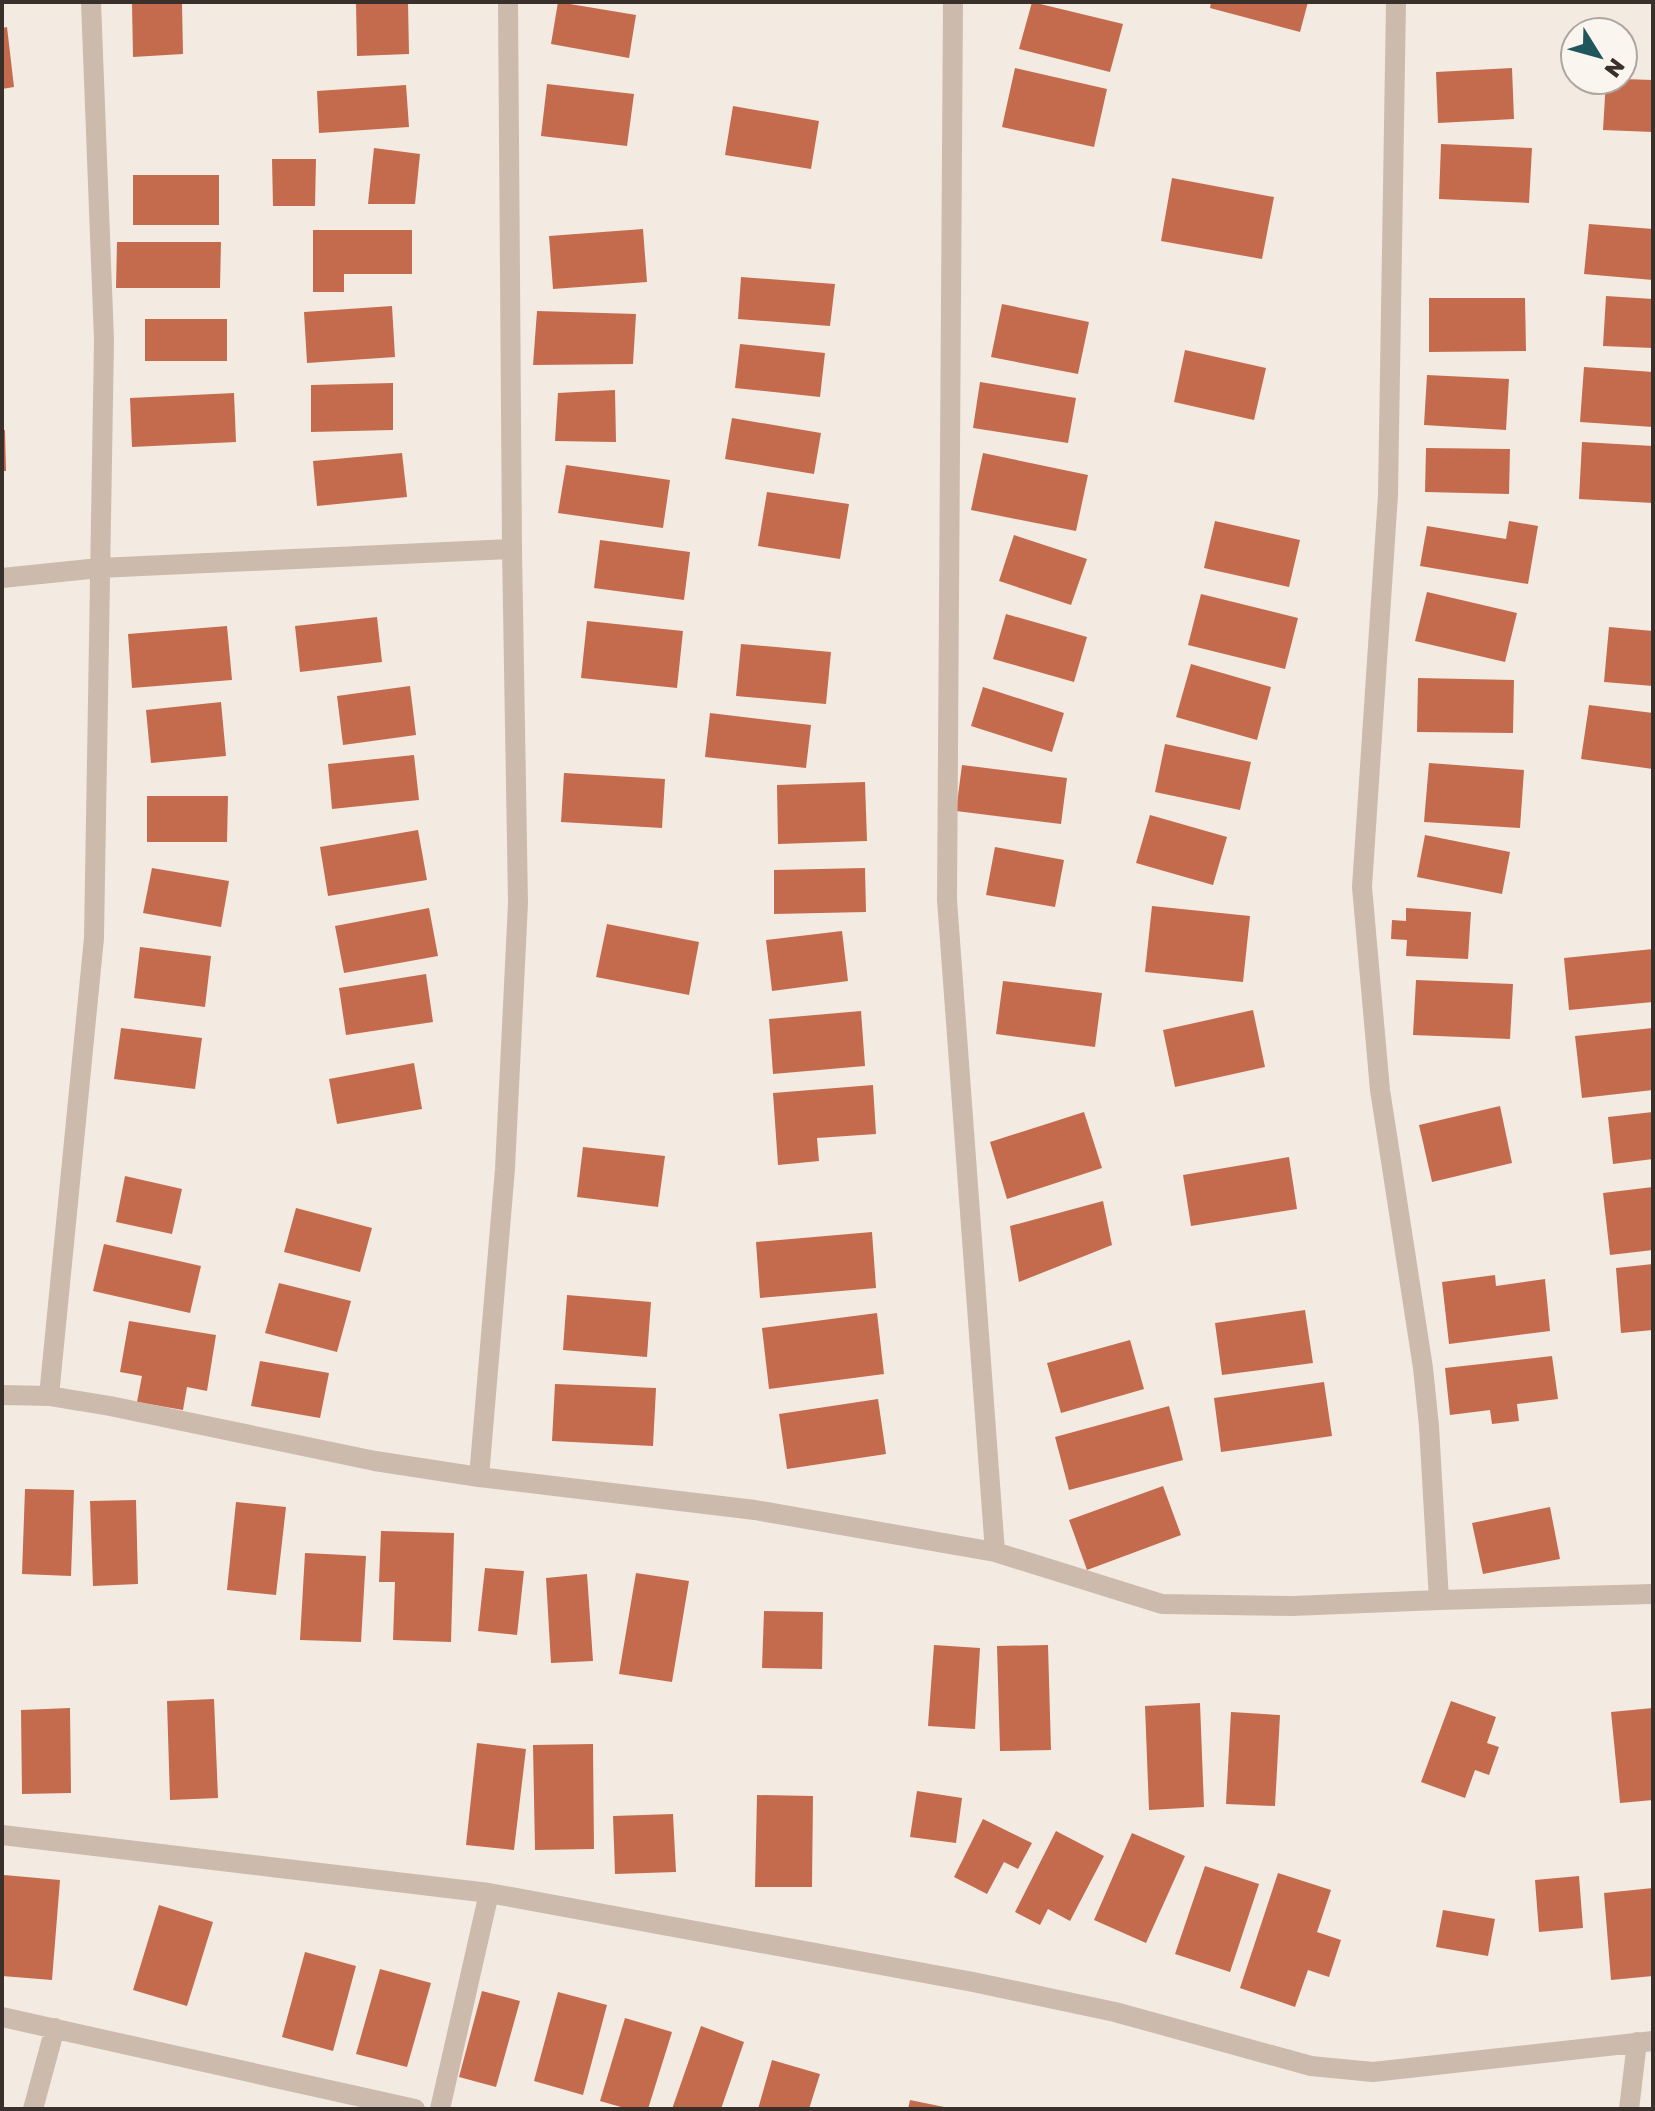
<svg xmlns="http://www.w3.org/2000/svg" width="1655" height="2111" font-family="'Golos Text',sans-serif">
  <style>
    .building { fill: #c46b4e }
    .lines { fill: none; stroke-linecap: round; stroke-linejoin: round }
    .minor { stroke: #ccbbad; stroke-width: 20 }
  </style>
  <rect width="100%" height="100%" fill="#f3ebe1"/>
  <path class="building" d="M408,2L409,54L357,56L356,3Z
    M558,2L636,15L629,58L551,44Z
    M1032,2L1123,24L1110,72L1019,49Z
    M1211,2H1308L1300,32L1210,8Z
    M182,3L183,54L133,57L132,4Z
    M7,27L14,87L2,89V28Z
    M1015,68L1107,89L1094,147L1002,127Z
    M1512,68L1514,119L1438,123L1436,72Z
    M1623,79L1653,80V132L1603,130L1606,80Z
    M547,84L634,94L627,146L541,136Z
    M406,85L409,127L319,133L317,91Z
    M733,106L819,121L811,169L725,155Z
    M1441,144L1532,148L1529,203L1439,199Z
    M374,148L420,154L415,204H368Z
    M272,159H316L315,206H273Z
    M133,175H219V225H133Z
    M1172,178L1274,197L1262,259L1161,241Z
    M1589,224L1653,229V280L1584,274Z
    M643,229L647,282L553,289L549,236Z
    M313,230H412V274H344V292H313Z
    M117,242H221L220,288H116Z
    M741,277L835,284L830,326L738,319Z
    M1606,296L1653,299V348L1603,346Z
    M1429,298H1525L1526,351L1429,352Z
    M1002,304L1089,322L1078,374L991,357Z
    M392,306L395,357L307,363L304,312Z
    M537,311L636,314L633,364L533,365Z
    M145,319H227V361H145Z
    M740,344L825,353L820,397L735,388Z
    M1185,350L1266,368L1254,420L1174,402Z
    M1584,367L1653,372V427L1580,422Z
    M1427,375L1509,379L1506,430L1424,425Z
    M980,382L1076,398L1068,443L973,428Z
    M393,383V430L311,432V385Z
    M615,390L616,442L555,441L558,393Z
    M234,393L236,442L132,447L130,398Z
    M732,418L821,433L814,474L725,459Z
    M2,430H5L6,471H2Z
    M1582,442L1653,446V503L1579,499Z
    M1426,448L1510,449L1509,494L1425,492Z
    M402,453L407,497L317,506L313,461Z
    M983,453L1088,475L1076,531L971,510Z
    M566,465L670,480L663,528L558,513Z
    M767,492L849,504L840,559L758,546Z
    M1215,521L1300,540L1289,587L1204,568Z
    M1509,521L1538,526L1528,584L1420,566L1427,526L1506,539Z
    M1014,535L1087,559L1071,605L999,581Z
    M600,540L690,552L684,600L594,588Z
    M1427,592L1517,613L1505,662L1415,641Z
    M1201,594L1298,618L1285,669L1188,645Z
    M1006,614L1087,637L1074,682L993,659Z
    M377,617L382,662L300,672L295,626Z
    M587,621L683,631L677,688L581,678Z
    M227,626L232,680L132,688L128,634Z
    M1609,627L1653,631V686L1604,682Z
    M741,644L831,652L826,704L736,696Z
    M1191,664L1271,687L1257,740L1176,717Z
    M1418,678L1514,680L1513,733L1417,732Z
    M410,686L416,735L343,745L337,696Z
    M983,687L1064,713L1052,752L971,726Z
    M221,702L226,756L151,763L146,710Z
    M1589,705L1653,713V769L1581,759Z
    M710,713L811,725L806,768L705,757Z
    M1165,744L1251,762L1240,810L1155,792Z
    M414,755L419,800L332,809L328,764Z
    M1429,763L1524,770L1520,828L1424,822Z
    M962,765L1067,778L1061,824L956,811Z
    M564,773L665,779L662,828L561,822Z
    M865,782L867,841L778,844L777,785Z
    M147,796H228L227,842H147Z
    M1150,815L1227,837L1213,885L1136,863Z
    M418,830L427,880L328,896L320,847Z
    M1425,835L1510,852L1502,894L1417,877Z
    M995,847L1064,860L1055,907L986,895Z
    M152,868L229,881L221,927L143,913Z
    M865,868L866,912L774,914V870Z
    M1152,906L1250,916L1243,982L1145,972Z
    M429,908L438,956L344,973L335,926Z
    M1406,908L1471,912L1468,959L1406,956L1407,940L1391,939L1392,920L1406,921Z
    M607,924L699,942L689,995L596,977Z
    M842,931L848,981L772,991L766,940Z
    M140,947L211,956L205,1007L134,998Z
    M1653,949V1002L1569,1010L1564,958Z
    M426,974L433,1022L346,1035L339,988Z
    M1416,980L1513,984L1510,1039L1413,1035Z
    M1003,981L1102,993L1095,1047L996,1034Z
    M1253,1010L1265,1067L1175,1087L1163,1030Z
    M861,1011L865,1066L773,1074L769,1019Z
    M121,1028L202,1038L195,1089L114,1079Z
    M1653,1028V1090L1582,1098L1575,1036Z
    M414,1063L422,1109L337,1124L329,1079Z
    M873,1085L876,1134L817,1138L819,1161L778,1165L773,1093Z
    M1500,1106L1512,1163L1432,1182L1419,1125Z
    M1084,1112L1102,1168L1007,1199L990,1142Z
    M1653,1112V1159L1613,1164L1608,1117Z
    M583,1147L665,1156L658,1207L577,1197Z
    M1289,1157L1297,1209L1191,1226L1183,1175Z
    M125,1176L182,1189L172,1234L116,1222Z
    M1653,1187V1250L1610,1255L1603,1193Z
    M1103,1201L1112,1245L1019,1282L1010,1226Z
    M296,1208L372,1228L360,1272L284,1252Z
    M872,1232L876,1288L760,1298L756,1242Z
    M104,1244L201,1266L190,1313L93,1291Z
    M1653,1264V1330L1621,1333L1616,1268Z
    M1495,1275L1496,1286L1545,1279L1550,1331L1449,1344L1442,1282Z
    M279,1283L351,1301L337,1352L265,1333Z
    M567,1295L651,1302L647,1357L563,1350Z
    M1305,1310L1313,1363L1222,1375L1215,1323Z
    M877,1313L884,1374L769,1389L762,1328Z
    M129,1321L216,1335L207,1391L187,1387L183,1410L137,1402L142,1376L120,1372Z
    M1130,1340L1144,1389L1061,1413L1047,1363Z
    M1552,1356L1558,1399L1517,1404L1519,1421L1492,1424L1490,1410L1450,1415L1445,1368Z
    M260,1361L329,1373L320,1418L251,1406Z
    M1324,1382L1332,1436L1221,1452L1214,1398Z
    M555,1384L656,1388L653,1446L552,1441Z
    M878,1399L886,1454L787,1469L779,1414Z
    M1169,1406L1183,1460L1069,1490L1055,1437Z
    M1163,1486L1181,1535L1087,1570L1069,1520Z
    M25,1489L74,1490L71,1576L22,1574Z
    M136,1500L138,1584L93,1586L90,1501Z
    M236,1502L286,1507L276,1595L227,1590Z
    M1550,1507L1560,1559L1483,1574L1472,1523Z
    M381,1531L454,1533L451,1642L393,1640L395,1582H379Z
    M305,1553L366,1556L361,1642L300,1640Z
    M485,1568L524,1571L517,1635L478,1631Z
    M636,1573L689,1581L672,1682L619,1674Z
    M587,1574L593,1661L551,1663L546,1578Z
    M764,1611L823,1612L822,1669L762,1668Z
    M934,1645L980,1648L975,1729L928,1726Z
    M1048,1645L1051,1750L1000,1751L997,1646Z
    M214,1699L218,1798L170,1800L167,1701Z
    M1451,1701L1496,1717L1487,1743L1499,1747L1489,1775L1475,1770L1465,1798L1421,1782Z
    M1200,1703L1204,1807L1149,1810L1145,1706Z
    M70,1708L71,1793L22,1794L21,1710Z
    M1653,1708V1800L1620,1803L1611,1712Z
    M1231,1712L1280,1715L1275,1806L1226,1804Z
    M477,1743L526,1749L514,1850L466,1845Z
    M593,1744L594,1849L535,1850L533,1745Z
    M917,1791L962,1798L956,1843L910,1837Z
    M757,1795L813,1796L812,1887H755Z
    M673,1814L676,1872L615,1874L613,1816Z
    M983,1819L1032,1843L1018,1869L1004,1862L987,1894L954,1877Z
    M1056,1831L1104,1856L1070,1921L1048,1909L1040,1925L1015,1912Z
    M1132,1833L1185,1856L1146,1943L1094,1920Z
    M1205,1866L1259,1884L1230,1972L1175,1954Z
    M1278,1873L1331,1890L1317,1932L1341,1940L1329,1977L1308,1970L1295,2007L1240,1988Z
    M4,1875L60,1880L52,1980L2,1976Z
    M1579,1876L1583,1928L1539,1932L1535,1880Z
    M1653,1888V1976L1611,1980L1604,1893Z
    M159,1905L213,1922L187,2006L133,1990Z
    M1443,1910L1495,1919L1488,1956L1436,1947Z
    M305,1952L356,1966L333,2051L282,2037Z
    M380,1969L431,1983L407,2067L356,2054Z
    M482,1991L520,2001L496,2087L459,2077Z
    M558,1992L607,2005L583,2095L534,2081Z
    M625,2018L672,2032L648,2109H628L600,2101Z
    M701,2026L744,2042L721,2109H672Z
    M772,2060L820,2074L809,2109H758Z
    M910,2100L949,2108V2109H908Z"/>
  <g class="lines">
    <path class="minor" d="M953,2L947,900L995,1552
      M2,578L99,568L512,549
      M2,1395L49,1396L110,1406L375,1461L479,1477L755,1510L995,1552L1162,1604L1293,1606L1439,1600L1429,1426L1423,1368L1380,1090L1362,887L1388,495L1396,2
      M49,1396L94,938L104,340L91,2
      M479,1477L505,1169L518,903L512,549L508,2
      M1439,1600L1653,1594
      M2,1835L489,1893L973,1982L1115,2012L1311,2066L1373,2072L1653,2041
      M2,2017L415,2109
      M33,2109L55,2028
      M440,2109L489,1893
      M1629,2109L1637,2042"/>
  </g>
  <rect width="1655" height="2111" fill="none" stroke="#3a302b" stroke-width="8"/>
  <g transform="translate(1599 56) rotate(127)"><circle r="38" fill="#faf5ee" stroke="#ada6a0" stroke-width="2"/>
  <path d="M0-6L14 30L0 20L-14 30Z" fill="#21575c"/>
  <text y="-12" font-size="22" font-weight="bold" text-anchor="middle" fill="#3a302b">N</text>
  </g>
</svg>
